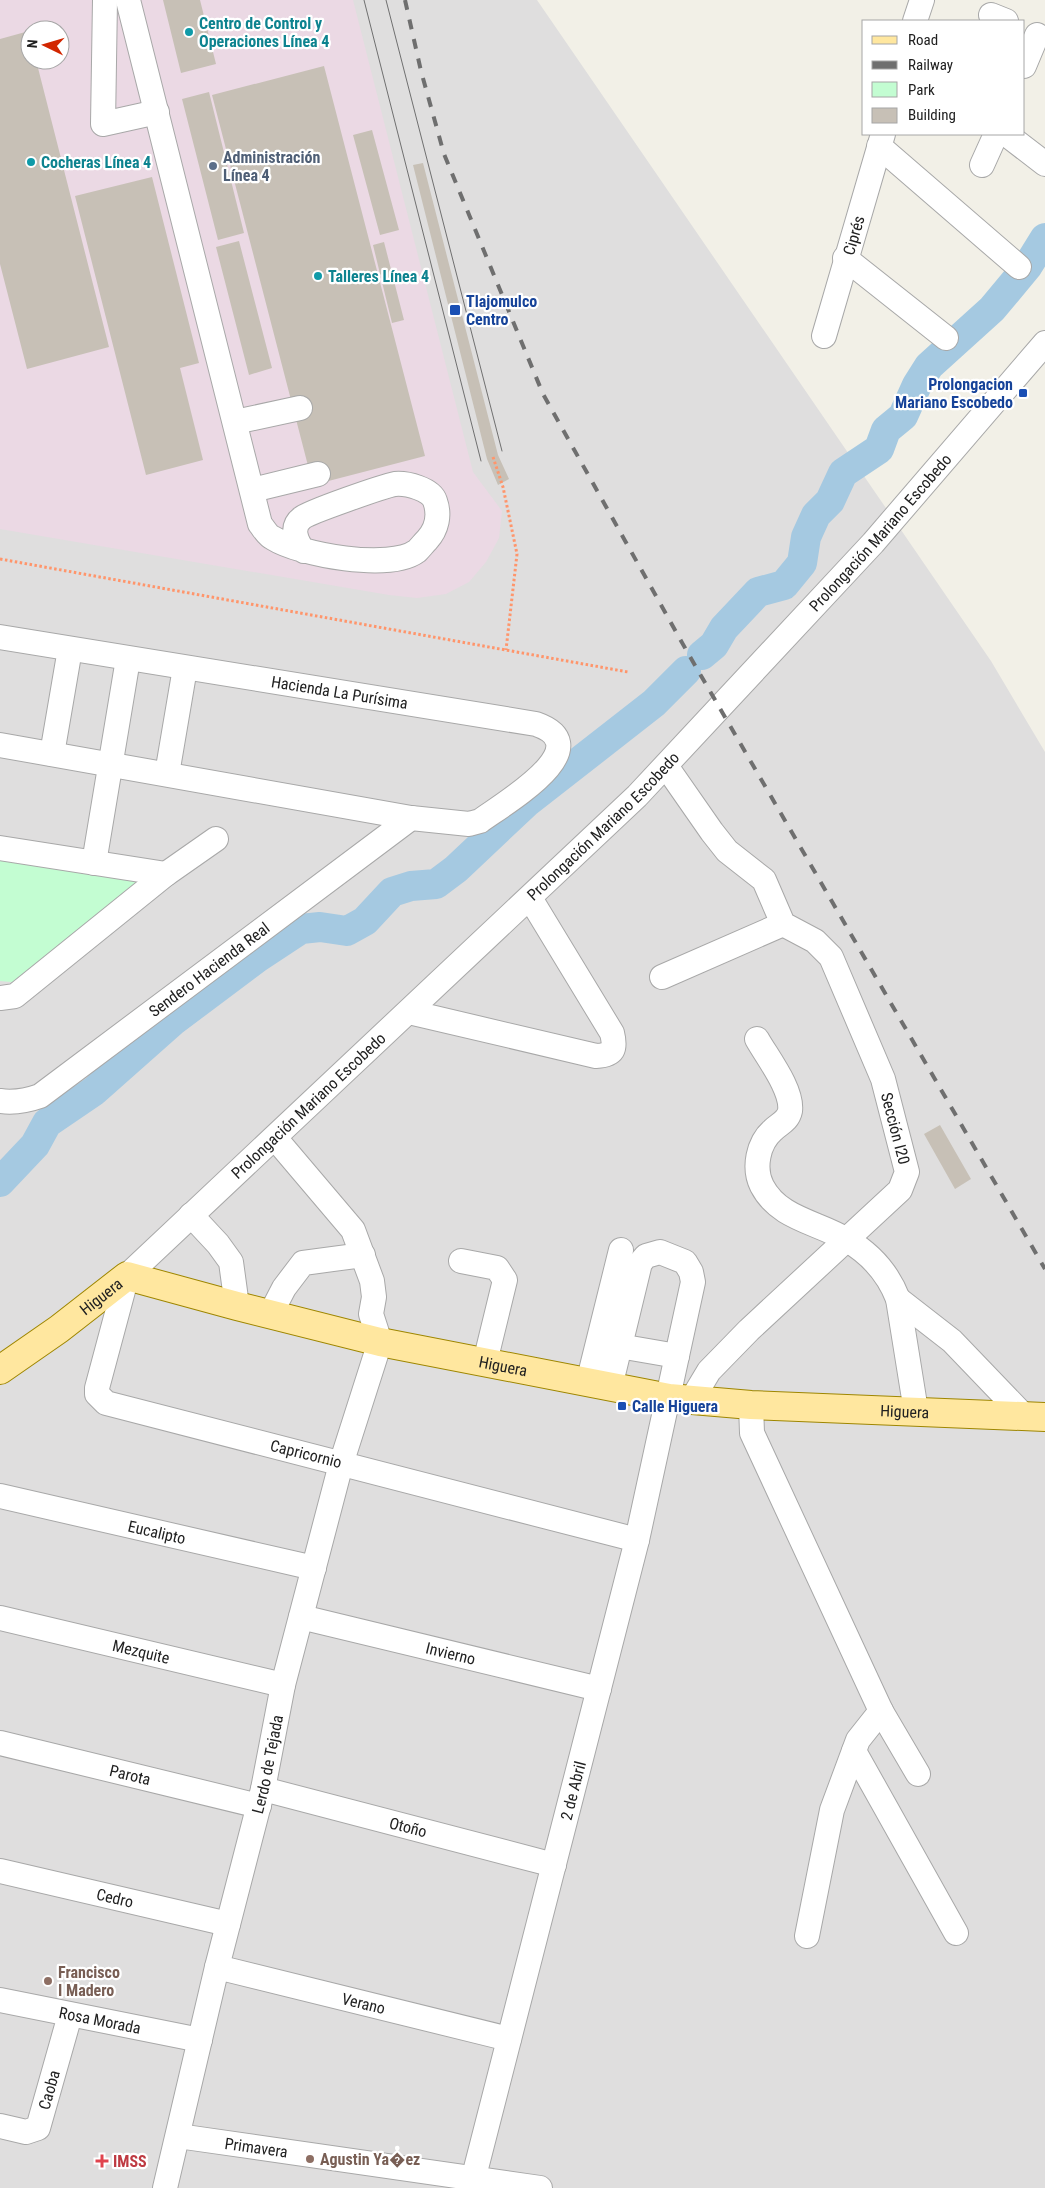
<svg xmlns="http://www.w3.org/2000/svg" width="1045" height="2188" font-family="'Roboto Condensed',sans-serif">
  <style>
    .residential { fill: #dfdede; fill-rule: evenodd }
    .industrial { fill: #ebd9e4; fill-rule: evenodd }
    .park { fill: #c3fdd2 }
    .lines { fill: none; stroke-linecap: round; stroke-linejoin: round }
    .river { stroke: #a5c9e1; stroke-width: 30 }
    .building { fill: #c7c0b6 }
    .minor-casing { stroke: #a8a8a8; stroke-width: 26 }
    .major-casing { stroke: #9e8600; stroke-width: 30 }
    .path { stroke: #ff956b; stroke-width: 3; stroke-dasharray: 2.5 2.5; stroke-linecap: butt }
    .minor { stroke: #fff; stroke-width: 24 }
    .major { stroke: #ffe79f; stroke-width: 28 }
    .tram { stroke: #6f6f6f; stroke-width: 1 }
    .rail { stroke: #6f6f6f; stroke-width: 4; stroke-dasharray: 10 10; stroke-linecap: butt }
    .culture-dot { fill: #0f9aa8; stroke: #fff; stroke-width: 2 }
    .service-dot { fill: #5c6f8a; stroke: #fff; stroke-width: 2 }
    .transit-dot { fill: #1a4fb4; stroke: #fff; stroke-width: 2 }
    .education-dot { fill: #8d6e63; stroke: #fff; stroke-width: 2 }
    .health-dot { fill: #e0444e; stroke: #fff; stroke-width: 2 }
    .labels { text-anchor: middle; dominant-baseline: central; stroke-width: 4.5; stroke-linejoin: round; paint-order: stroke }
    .culture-label { font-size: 16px; font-weight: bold; fill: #0d838f; stroke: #fff; text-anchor: start }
    .service-label { font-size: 16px; font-weight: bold; fill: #4e5e75; stroke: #fff; text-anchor: start }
    .street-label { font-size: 16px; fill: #212121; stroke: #fff }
    .transit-label { font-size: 16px; font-weight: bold; fill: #164399; stroke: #fff; text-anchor: start }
    .education-label { font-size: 16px; font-weight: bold; fill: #785e54; stroke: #fff; text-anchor: start }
    .health-label { font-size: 16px; font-weight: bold; fill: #be3a42; stroke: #fff; text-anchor: start }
  </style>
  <rect width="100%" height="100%" fill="#f2f0e7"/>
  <path class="residential" d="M0,0H537L991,661L1045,752V2188H0ZM30,30H60V60H30Z"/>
  <path class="industrial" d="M0,0H353L473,472L502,511L499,538L486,562L469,582L446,594L417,598L389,595L0,529ZM30,30H60V60H30Z"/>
  <path class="park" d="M0,857L137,882L23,983L0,981Z"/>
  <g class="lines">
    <path class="river" d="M702,655L714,645L724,628L758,592L784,585L802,563L806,537L816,515L830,501L843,473L879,449L886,430L903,416L917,385L929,366L992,309L1027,267L1045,238
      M0,1182L35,1145L47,1123L94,1091L173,1021L257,958L301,929L320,927L347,931L365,921L392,892L411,886L436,884L456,869L526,803L654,703L686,671"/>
  </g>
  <path class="building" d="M163,0H200L216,64L181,73Z
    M29,31L30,60H36L109,347L27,369L0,264V39Z
    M324,66L425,456L313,485L212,95Z
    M209,92L244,233L218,240L182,99Z
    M372,130L399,230L380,235L353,135Z
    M423,163L498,455L509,479L498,485L487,459L413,165Z
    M152,177L199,363L180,368L203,460L146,475L75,196Z
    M239,241L272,368L249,375L216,247Z
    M384,242L404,320L392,323L373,245Z
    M940,1125L971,1179L955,1189L924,1134Z"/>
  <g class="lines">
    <defs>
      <g id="minor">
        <path d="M105,0L103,124L157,112"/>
        <path d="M128,0L260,524C264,529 268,536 273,538C300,555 390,571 417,551C420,548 424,543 427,540C437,529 440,515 435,501C431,489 407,483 395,484C384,486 309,512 302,518C290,527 296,542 304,551"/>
        <path d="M991,15L1006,21"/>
        <path d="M915,21L922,0"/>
        <path d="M1024,66L1037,35"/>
        <path d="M1006,134L1045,164"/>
        <path d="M879,146L1019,267"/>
        <path d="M982,165L996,134"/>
        <path d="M845,258L946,338"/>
        <path id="s1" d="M824,336L883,134"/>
        <path d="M235,422L300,408"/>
        <path d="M252,490L318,474"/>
        <path id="s2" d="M0,637L536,724C602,747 503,804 480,821L469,824L411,818L0,745"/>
        <path d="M52,754L70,649"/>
        <path id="s3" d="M666,766L712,832L727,851L764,880L783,924L815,941L831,957L883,1079L907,1172L900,1190L749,1330L709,1371L691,1401"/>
        <path d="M167,774L185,668"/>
        <path d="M0,848L166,874"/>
        <path d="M94,863L128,659"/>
        <path d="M662,977L783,924"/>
        <path d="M0,998L15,996L166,874L216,839"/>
        <path d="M409,1012L596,1056C614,1055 616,1049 612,1033L530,898"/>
        <path d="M757,1039C767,1057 793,1090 790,1111C788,1121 779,1124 773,1130C758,1143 753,1168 762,1186C779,1219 818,1222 847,1240C871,1254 888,1273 898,1299L916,1411"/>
        <path id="s4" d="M0,1101C15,1103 26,1101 40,1096L411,818"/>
        <path d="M191,1215L218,1244L231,1262L237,1306"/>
        <path d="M461,1261L497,1268L505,1280L485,1362"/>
        <path d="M898,1299L952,1341L1024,1416"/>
        <path d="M270,1315L284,1288L303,1263L363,1255"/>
        <path d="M619,1346L677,1356"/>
        <path d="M588,1383L621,1250"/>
        <path d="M751,1405L752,1433L881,1711L918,1774"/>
        <path id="s5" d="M0,1496L314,1568"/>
        <path id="s6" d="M637,1540L106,1403L97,1394V1388L127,1276L637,796L873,543L1045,343"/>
        <path id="s7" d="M301,1617L599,1689"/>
        <path id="s8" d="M0,1618L283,1685"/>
        <path id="s9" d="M0,1743L259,1806"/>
        <path d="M854,1751L956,1933"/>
        <path id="s10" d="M263,1789L554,1865"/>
        <path id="s11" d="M0,1871L228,1924"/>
        <path d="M807,1936L832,1810L858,1740L881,1711"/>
        <path id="s12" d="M217,1967L509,2039"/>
        <path id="s13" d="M0,2000L200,2040"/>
        <path id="s14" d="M0,2126L26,2132L38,2128L70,2015"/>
        <path id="s15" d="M178,2136L540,2188"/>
        <path id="s16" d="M473,2180L637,1540L693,1282L691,1272L685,1262L660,1252L646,1256L640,1263L610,1387"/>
        <path id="s17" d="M165,2188L217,1967L263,1789L283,1685L341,1464L380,1342L371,1314L374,1297L372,1281L353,1230L275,1138"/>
      </g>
      <g id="major">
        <path id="s18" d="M0,1370L59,1329L127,1276L237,1306L380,1342L669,1398L751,1405L1045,1417"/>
      </g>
    </defs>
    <use href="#minor" class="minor-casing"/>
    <use href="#major" class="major-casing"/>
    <path class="path" d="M493,457L503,487L517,554L506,650
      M0,559L628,672"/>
    <use href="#minor" class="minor"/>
    <use href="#major" class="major"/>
    <path class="tram" d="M364,0L481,461
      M386,0L502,451"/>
    <path class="rail" d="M405,0L421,71L444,154L543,394L689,655L1045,1269"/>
  </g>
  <g class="culture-dot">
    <circle cx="189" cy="32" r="5"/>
    <circle cx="31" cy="162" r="5"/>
    <circle cx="318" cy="276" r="5"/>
  </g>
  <circle class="service-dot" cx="213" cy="166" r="5"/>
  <g class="transit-dot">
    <rect x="449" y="304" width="12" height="12" rx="2.5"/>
    <rect x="1018" y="388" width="10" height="10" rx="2.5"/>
    <rect x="617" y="1401" width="10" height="10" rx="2.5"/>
  </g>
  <g class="education-dot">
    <circle cx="48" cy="1981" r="5"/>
    <circle cx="310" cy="2159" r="5"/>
  </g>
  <path class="health-dot" d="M99.5 2153.5h5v5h5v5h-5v5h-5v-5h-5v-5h5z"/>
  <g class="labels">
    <g class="culture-label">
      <text x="199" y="23">Centro de Control y<tspan x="199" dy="18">Operaciones Línea 4</tspan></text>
      <text x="41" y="162">Cocheras Línea 4</text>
      <text x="328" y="276">Talleres Línea 4</text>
    </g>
    <g class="service-label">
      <text x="223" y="157">Administración<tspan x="223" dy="18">Línea 4</tspan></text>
    </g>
    <g class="street-label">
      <text stroke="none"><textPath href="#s1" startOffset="105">Ciprés</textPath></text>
      <text stroke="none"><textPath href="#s6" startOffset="1742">Prolongación Mariano Escobedo</textPath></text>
      <text stroke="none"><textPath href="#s2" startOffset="344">Hacienda La Purísima</textPath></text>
      <text stroke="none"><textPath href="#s6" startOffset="1338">Prolongación Mariano Escobedo</textPath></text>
      <text stroke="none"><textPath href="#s4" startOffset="252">Sendero Hacienda Real</textPath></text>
      <text stroke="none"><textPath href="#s6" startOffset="932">Prolongación Mariano Escobedo</textPath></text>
      <text stroke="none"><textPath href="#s3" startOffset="442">Sección I20</textPath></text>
      <text stroke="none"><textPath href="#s18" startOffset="125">Higuera</textPath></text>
      <text stroke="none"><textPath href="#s18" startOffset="545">Higuera</textPath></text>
      <text stroke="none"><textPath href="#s18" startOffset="950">Higuera</textPath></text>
      <text transform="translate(306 1454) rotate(14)">Capricornio</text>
      <text stroke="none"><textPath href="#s5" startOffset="161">Eucalipto</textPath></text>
      <text stroke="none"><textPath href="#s8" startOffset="145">Mezquite</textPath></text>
      <text stroke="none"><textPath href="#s7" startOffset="154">Invierno</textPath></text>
      <text stroke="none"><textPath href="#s17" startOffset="436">Lerdo de Tejada</textPath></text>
      <text stroke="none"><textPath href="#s9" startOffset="134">Parota</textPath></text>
      <text stroke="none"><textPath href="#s16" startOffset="402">2 de Abril</textPath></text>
      <text stroke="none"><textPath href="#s10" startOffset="150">Otoño</textPath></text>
      <text stroke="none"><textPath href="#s11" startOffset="118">Cedro</textPath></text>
      <text stroke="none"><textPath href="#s12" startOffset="151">Verano</textPath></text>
      <text stroke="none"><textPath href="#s13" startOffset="102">Rosa Morada</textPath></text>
      <text stroke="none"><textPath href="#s14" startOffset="79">Caoba</textPath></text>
      <text stroke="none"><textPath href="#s15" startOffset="79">Primavera</textPath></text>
    </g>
    <g class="transit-label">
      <text x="466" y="301">Tlajomulco<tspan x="466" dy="18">Centro</tspan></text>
      <text x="1013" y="384" text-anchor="end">Prolongacion<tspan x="1013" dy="18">Mariano Escobedo</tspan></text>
      <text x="632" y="1406">Calle Higuera</text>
    </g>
    <g class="education-label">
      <text x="58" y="1972">Francisco<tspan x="58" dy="18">I Madero</tspan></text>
      <text x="320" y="2159">Agustin Ya�ez</text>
    </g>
    <g class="health-label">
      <text x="113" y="2161">IMSS</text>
    </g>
  </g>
  <rect x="862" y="20" width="162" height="115" fill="#ffffff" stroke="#a6a6a6"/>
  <rect x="872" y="36" width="25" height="8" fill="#ffe79f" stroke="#a6a6a6"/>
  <text x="908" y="45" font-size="15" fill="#212121">Road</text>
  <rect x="872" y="61" width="25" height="8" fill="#6f6f6f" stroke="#a6a6a6"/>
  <text x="908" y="70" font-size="15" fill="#212121">Railway</text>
  <rect x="872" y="82" width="25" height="15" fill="#c3fdd2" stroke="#a6a6a6"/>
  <text x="908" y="95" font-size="15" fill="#212121">Park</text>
  <rect x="872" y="108" width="25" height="15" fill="#c7c0b6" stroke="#a6a6a6"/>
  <text x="908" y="120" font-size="15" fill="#212121">Building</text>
  <g transform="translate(45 45) rotate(275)"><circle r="24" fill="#ffffff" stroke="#a6a6a6"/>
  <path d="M0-4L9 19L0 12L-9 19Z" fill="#d22600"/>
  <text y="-8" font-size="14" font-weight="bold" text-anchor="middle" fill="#212121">N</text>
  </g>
</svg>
